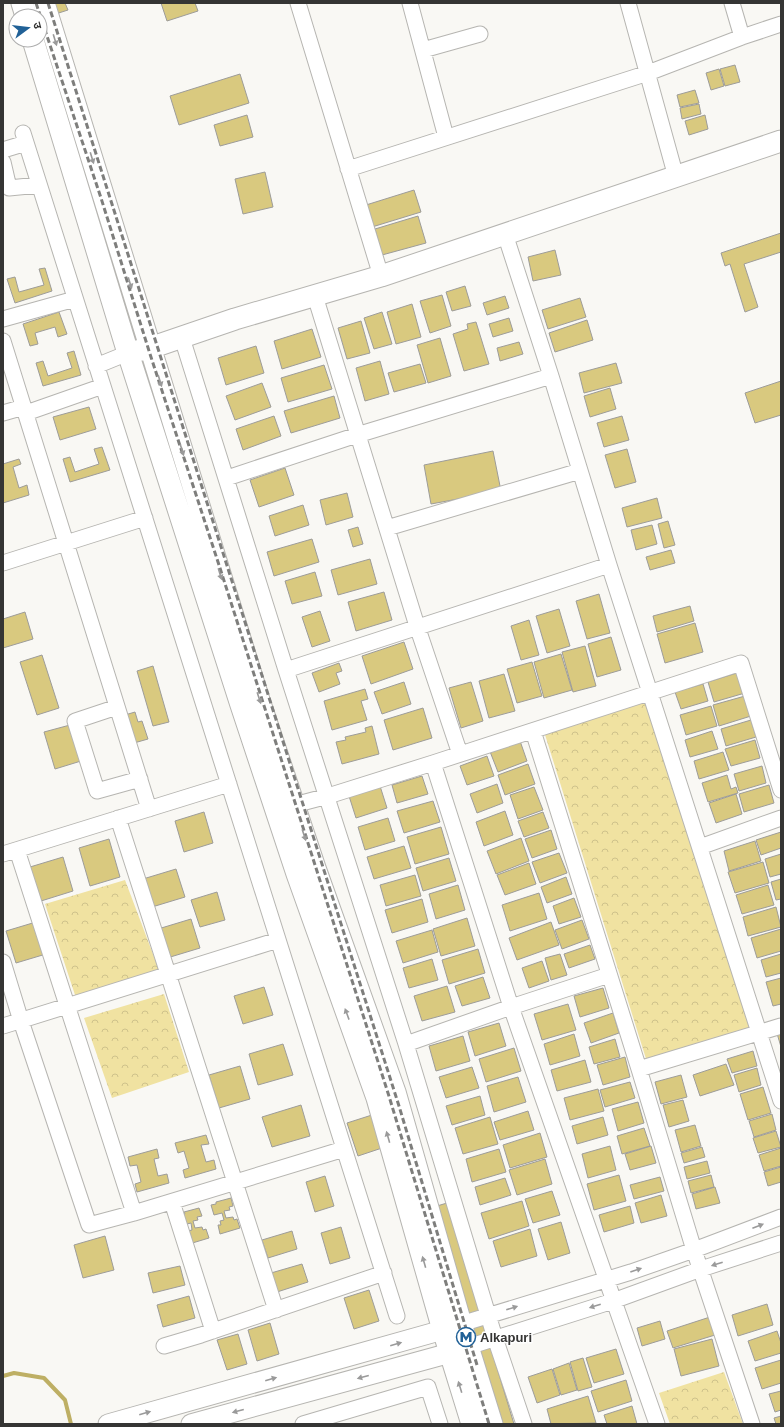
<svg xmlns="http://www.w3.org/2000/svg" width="784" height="1427" font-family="Arial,'Noto Sans Devanagari',sans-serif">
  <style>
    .forest { fill: url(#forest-crowns) }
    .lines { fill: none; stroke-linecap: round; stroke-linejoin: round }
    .stream { stroke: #beaf64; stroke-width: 4 }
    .building { fill: #d9c97f; stroke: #9d9c99 }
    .minor-casing { stroke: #b6b5b1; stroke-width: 17 }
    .tertiary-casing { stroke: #b6b5b1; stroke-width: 21 }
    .secondary-casing { stroke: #b6b5b1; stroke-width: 23 }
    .minor { stroke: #fff; stroke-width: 15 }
    .tertiary { stroke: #fff; stroke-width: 19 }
    .secondary { stroke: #fff; stroke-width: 21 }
    .rail { stroke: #7e7e7c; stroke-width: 3; stroke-dasharray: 6 3; stroke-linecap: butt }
    .oneway { fill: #9a9a9a }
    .labels { text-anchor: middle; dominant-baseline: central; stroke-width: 3; stroke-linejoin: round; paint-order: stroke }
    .poi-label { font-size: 13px; font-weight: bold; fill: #353534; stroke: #fff; text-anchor: start }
  </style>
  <defs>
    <pattern id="forest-crowns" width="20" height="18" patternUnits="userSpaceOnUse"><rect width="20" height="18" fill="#f0e2a1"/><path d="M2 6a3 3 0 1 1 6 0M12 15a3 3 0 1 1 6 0" fill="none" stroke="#cec28b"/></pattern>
  </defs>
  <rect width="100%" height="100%" fill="#f9f8f4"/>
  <path class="forest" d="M642,693L752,1030L647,1062L542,725Z
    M125,880L159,970L76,998L45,904Z
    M164,994L189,1072L112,1098L84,1018Z
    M724,1372L743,1424H670L659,1393Z"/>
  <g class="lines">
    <path class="stream" d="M3,1376L14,1373L44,1378L65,1400L71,1424"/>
  </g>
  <path class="building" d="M22,3H65L68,10L40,19V16H26Z
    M161,3H195L198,11L167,21Z
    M735,65L740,82L725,86L720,69Z
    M719,69L724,86L711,90L706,73Z
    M240,74L249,103L179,125L170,96Z
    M695,90L699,103L680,107L677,95Z
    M699,104L701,114L682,119L680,108Z
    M247,115L253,137L220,146L214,125Z
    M705,115L708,129L689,135L685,121Z
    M265,172L273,207L243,214L235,179Z
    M414,190L421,212L372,227L366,205Z
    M418,216L426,243L382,255L375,229Z
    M781,233V252L744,264L758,307L745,312L730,264L725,266L721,253Z
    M555,250L561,275L533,281L528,257Z
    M45,268L52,291L15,303L7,279L15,277L19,292L44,285L39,269Z
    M465,286L471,306L452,311L446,292Z
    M442,295L451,326L430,333L420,301Z
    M505,296L509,308L487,315L483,303Z
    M580,298L586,317L548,329L542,310Z
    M412,304L421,337L396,344L387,312Z
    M59,312L67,334L58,337L55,327L35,333L38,344L30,346L23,324Z
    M382,312L392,344L374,349L364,318Z
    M509,318L513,331L493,337L489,324Z
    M587,320L593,340L555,352L549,333Z
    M361,321L370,353L347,359L338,328Z
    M476,322L489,364L464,371L453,334L468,329L467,324Z
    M312,329L321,357L282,369L274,341Z
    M440,338L451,376L428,383L417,345Z
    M519,342L523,354L500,361L497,348Z
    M256,346L264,373L226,385L218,358Z
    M74,351L81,375L43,386L36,363L43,361L48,376L72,368L67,353Z
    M380,361L389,394L365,401L356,368Z
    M616,363L622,383L584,393L579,373Z
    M420,364L426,383L394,392L388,373Z
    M324,365L332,389L288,402L281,378Z
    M781,381V415L755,423L745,393Z
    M262,383L271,407L235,420L226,396Z
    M610,388L616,409L590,417L584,396Z
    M334,396L340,418L291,433L284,411Z
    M89,407L96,429L60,440L53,417Z
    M274,416L281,436L243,450L236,429Z
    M622,416L629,440L604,447L597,423Z
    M102,447L110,470L70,482L63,459L70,457L75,472L99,464L94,449Z
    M627,449L636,482L615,488L605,455Z
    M493,451L501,491L431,504L424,465Z
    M19,459L21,464L13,467L19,488L27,485L29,495L3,503V464Z
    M285,468L294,495L259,507L250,480Z
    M347,493L353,517L326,525L320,500Z
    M657,498L662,518L627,527L622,508Z
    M303,505L309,525L275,536L269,516Z
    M668,521L675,545L664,548L658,524Z
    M652,525L657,544L636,550L631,530Z
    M358,527L363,544L353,547L348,530Z
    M312,539L319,562L274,576L267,552Z
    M671,550L675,563L650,570L646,557Z
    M370,559L377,584L338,595L331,570Z
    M315,572L322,596L292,604L285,581Z
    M384,592L392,620L356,631L348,602Z
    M599,594L610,633L587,639L576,601Z
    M690,606L694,621L657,632L653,616Z
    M559,609L570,646L547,653L536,616Z
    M320,611L330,641L312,647L302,617Z
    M25,612L33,639L3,648V619Z
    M529,620L539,655L521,660L511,626Z
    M695,623L703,652L665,663L657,634Z
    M611,637L621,670L597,677L588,644Z
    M404,642L413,669L371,684L362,656Z
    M585,646L596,686L573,692L562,652Z
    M561,654L572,690L544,698L534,662Z
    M42,655L59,708L37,715L20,662Z
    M532,662L542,696L517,703L507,669Z
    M339,663L342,671L336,673L340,684L319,692L312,673Z
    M153,666L169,722L153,726L137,671Z
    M740,672L745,693L714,702L708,682Z
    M504,674L515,711L489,718L479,681Z
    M404,682L411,704L382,714L374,692Z
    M471,682L483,721L461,728L449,688Z
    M703,684L708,701L681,709L675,692Z
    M365,689L368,699L361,701L367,720L332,730L324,701Z
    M745,696L751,716L719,726L713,705Z
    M711,706L717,726L686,735L680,715Z
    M423,708L432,738L393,750L384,720Z
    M135,712L138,722L142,721L148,739L134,743L125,715Z
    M751,720L756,737L726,746L721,729Z
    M70,725L81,761L55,769L44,732Z
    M372,726L379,754L342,764L336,742L346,740L345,737L366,732L365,728Z
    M712,731L718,749L690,757L685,740Z
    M519,738L527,761L498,772L489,749Z
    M755,740L760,758L731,766L725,749Z
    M723,752L729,770L699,779L694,761Z
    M487,756L494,776L467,785L460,766Z
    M528,764L535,784L505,795L498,775Z
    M762,766L766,783L739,791L734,774Z
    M727,775L731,789L736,787L738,793L708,802L702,783Z
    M422,776L428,794L397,803L392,785Z
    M497,784L503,803L477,813L470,794Z
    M769,785L774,803L744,812L739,794Z
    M380,786L387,808L356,818L349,796Z
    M534,787L543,810L518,819L510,795Z
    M736,794L742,814L716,823L709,803Z
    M433,801L440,822L404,833L397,811Z
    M505,811L513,835L484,846L476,822Z
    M204,812L213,843L184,852L175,821Z
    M543,812L549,828L524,837L518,821Z
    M388,818L395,841L365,850L358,827Z
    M441,827L449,854L415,864L407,837Z
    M551,830L557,849L532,858L525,839Z
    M781,832V848L761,855L756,840Z
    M521,838L529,861L496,874L487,851Z
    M109,839L120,877L90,886L79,848Z
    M755,841L761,861L729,871L724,851Z
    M404,846L411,868L374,879L367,857Z
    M559,853L567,873L540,883L532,862Z
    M781,854V874L770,877L765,859Z
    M63,857L73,891L41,901L30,867Z
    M449,858L456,881L423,891L416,868Z
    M763,862L769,883L735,893L728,872Z
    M529,863L536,884L505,895L497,875Z
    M176,869L185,897L152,907L143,879Z
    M415,875L421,896L386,906L380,885Z
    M566,877L572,894L547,903L541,887Z
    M781,879V899L776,900L771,882Z
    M458,885L465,910L436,919L429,894Z
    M768,885L774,905L742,914L736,895Z
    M217,892L225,920L200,927L191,900Z
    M539,893L547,919L510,931L502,905Z
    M574,898L581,917L559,924L553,906Z
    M422,899L428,922L392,933L385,910Z
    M776,907L781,927L748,936L743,917Z
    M467,918L475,946L441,956L433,929Z
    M191,919L200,948L167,958L158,929Z
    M582,920L589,939L562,949L555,930Z
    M36,922L46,954L16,963L6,931Z
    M551,922L559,945L517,960L509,938Z
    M781,929V951L757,958L751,938Z
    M432,930L438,952L403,963L396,941Z
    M590,945L595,959L569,968L564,954Z
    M478,949L485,973L449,984L442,960Z
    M560,954L567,975L551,980L545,958Z
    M781,954V973L766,977L761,960Z
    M432,959L438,980L409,988L403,968Z
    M542,961L549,981L529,988L522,968Z
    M483,977L490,998L462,1006L455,986Z
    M781,978V1004L773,1006L766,982Z
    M447,986L455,1012L422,1021L414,996Z
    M264,987L273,1015L243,1024L234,996Z
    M603,988L609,1008L580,1017L574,996Z
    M568,1004L576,1030L542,1040L534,1014Z
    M613,1013L619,1033L591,1043L584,1023Z
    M499,1023L506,1046L475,1056L468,1032Z
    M781,1028V1047L776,1030Z
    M574,1034L580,1056L550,1065L544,1044Z
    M463,1036L470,1061L436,1071L429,1046Z
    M615,1039L620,1057L594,1064L589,1047Z
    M283,1044L293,1075L258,1085L249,1054Z
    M514,1048L521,1071L486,1082L479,1059Z
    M753,1051L757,1066L732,1073L727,1059Z
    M625,1057L630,1077L603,1085L597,1065Z
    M585,1060L591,1082L557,1091L551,1070Z
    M726,1064L734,1085L700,1096L693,1075Z
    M240,1066L250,1099L219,1108L209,1075Z
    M472,1067L479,1088L446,1098L439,1077Z
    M757,1068L761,1085L739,1092L734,1075Z
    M681,1075L687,1097L661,1104L655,1082Z
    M518,1077L526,1102L494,1112L487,1086Z
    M630,1082L635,1098L605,1107L600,1090Z
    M763,1087L771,1113L748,1120L740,1094Z
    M598,1089L604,1111L570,1120L564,1098Z
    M480,1096L485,1115L452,1125L446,1106Z
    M683,1100L689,1121L669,1127L663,1105Z
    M638,1102L644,1123L618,1131L612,1109Z
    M301,1105L310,1136L272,1147L262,1117Z
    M528,1111L534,1130L500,1140L494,1122Z
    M375,1114L385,1147L358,1156L347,1123Z
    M772,1114L776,1130L754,1137L749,1121Z
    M490,1117L498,1144L463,1154L455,1128Z
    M603,1117L608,1135L577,1144L572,1126Z
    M695,1125L701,1146L681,1152L675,1130Z
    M644,1128L650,1146L622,1154L617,1136Z
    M776,1131L781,1147L758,1153L753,1138Z
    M540,1133L547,1157L510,1168L503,1145Z
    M206,1135L209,1144L201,1145L206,1162L214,1160L216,1169L185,1178L183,1170L189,1168L184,1151L178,1153L175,1143Z
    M610,1146L616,1170L588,1178L582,1154Z
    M651,1146L656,1163L630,1170L625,1154Z
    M702,1147L705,1157L684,1163L681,1153Z
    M781,1148V1166L764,1171L759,1155Z
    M157,1149L159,1158L154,1159L158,1176L167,1174L169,1183L137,1192L135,1184L141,1182L137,1165L130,1166L128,1157Z
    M499,1149L506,1172L472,1182L466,1159Z
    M545,1159L552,1184L517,1195L509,1170Z
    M707,1161L710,1173L687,1179L684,1167Z
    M781,1167V1182L768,1186L764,1172Z
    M619,1175L626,1201L594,1210L587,1184Z
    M711,1175L714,1187L691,1193L688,1181Z
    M325,1176L334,1206L315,1212L306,1182Z
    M660,1177L664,1191L634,1199L630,1185Z
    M505,1178L511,1195L480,1205L475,1187Z
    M715,1187L720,1203L696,1209L692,1194Z
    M552,1191L560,1215L533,1223L525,1199Z
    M661,1195L667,1216L641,1223L635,1203Z
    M231,1198L233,1206L229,1207L230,1210L224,1211L226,1218L233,1217L234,1220L237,1219L240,1228L220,1234L218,1225H221L220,1221L224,1220L222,1213L214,1215L211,1205L216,1204V1202Z
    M522,1201L529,1226L489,1239L481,1213Z
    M447,1203L514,1424H471L407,1215Z
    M630,1206L634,1223L604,1232L599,1215Z
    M199,1208L202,1216L197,1217L198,1220L193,1221L195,1228L202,1227L203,1230L206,1229L209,1238L189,1244L188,1231L192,1230L191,1223L183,1225L180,1215L185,1214L184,1212Z
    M561,1222L570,1253L548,1260L538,1229Z
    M341,1227L350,1258L330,1264L321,1233Z
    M530,1229L537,1256L501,1267L493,1241Z
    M292,1231L297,1249L268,1258L262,1240Z
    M105,1236L114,1270L83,1278L74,1245Z
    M302,1264L308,1282L277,1292L271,1273Z
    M180,1266L185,1285L153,1293L148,1273Z
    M369,1290L379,1321L354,1329L344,1298Z
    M189,1296L195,1318L163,1327L157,1305Z
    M767,1304L773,1325L738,1336L732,1315Z
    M710,1317L715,1335L673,1348L667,1331Z
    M660,1321L665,1339L642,1346L637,1328Z
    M270,1323L279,1354L257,1361L248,1330Z
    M777,1331L781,1343V1353L755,1361L748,1341Z
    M238,1334L247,1364L227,1370L217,1340Z
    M712,1339L719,1366L681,1376L674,1349Z
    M616,1349L624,1374L594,1383L586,1358Z
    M583,1358L592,1387L578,1391L570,1362Z
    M781,1360V1383L762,1389L755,1368Z
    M569,1363L577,1390L561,1395L553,1369Z
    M552,1369L560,1395L537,1403L528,1377Z
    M626,1380L632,1401L598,1412L591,1391Z
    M781,1391V1410L775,1412L769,1394Z
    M588,1396L596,1423L551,1424L547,1409Z
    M632,1406L637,1424H607L604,1415Z
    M781,1416V1424H776L774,1418Z"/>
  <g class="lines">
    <defs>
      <path id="minor" d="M298,3L381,276
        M410,3L446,137
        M628,3L676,177
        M732,3L742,37
        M423,50L480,34
        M23,133L397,1316
        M3,150L26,143
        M3,162L9,188L39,185
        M348,169L648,73L742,37L781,24
        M505,234L551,376L609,565L781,1101
        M315,296L417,626L460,754
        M3,319L75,299
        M182,338L286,670L406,1044L495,1338L524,1424
        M3,341L149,809
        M96,366L128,353
        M3,413L24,407
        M26,413L103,386
        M227,478L357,435L551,376
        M387,528L580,471
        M3,563L145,518
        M286,670L609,565
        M117,707L75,721L97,791L140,779
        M533,731L639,1069L694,1250L752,1424
        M433,763L511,1007L657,1424
        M294,805L328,796L433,763L741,663L781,790
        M118,818L276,1310
        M700,847L781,818
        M17,850L134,1213
        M3,854L229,784
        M3,962L21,1021L89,1225L134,1213L344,1149
        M3,1026L278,940
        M406,1044L511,1007L609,975
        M639,1069L781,1026
        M172,1202L213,1331
        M461,1324L631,1272L694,1250L781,1217
        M164,1346L201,1335L384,1273
        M468,1347L613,1301L701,1269L781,1243
        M303,1424L428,1387L440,1424"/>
      <path id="tertiary" d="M108,1424L457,1326
        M191,1424L450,1353L465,1348"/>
      <path id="secondary" d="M22,3L26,16
        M44,3L259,700L315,868L395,1092L462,1327L492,1424
        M33,40L128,353L241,705L297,874L377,1098L443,1330L472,1424
        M137,351L150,348L235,319L381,276L781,141"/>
    </defs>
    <use href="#minor" class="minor-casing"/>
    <use href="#tertiary" class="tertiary-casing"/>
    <use href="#secondary" class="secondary-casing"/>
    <use href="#minor" class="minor"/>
    <use href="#tertiary" class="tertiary"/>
    <use href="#secondary" class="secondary"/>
    <path class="rail" d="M36,3L101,198L150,354L219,565L388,1093L489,1424
      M48,3L399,1106L477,1365"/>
  </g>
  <defs><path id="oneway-solid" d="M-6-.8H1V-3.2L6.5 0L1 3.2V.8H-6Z"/></defs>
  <g class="oneway">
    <use href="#oneway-solid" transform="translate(55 40) rotate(73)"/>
    <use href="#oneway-solid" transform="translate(92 158) rotate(73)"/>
    <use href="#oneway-solid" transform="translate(130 283) rotate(73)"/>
    <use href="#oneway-solid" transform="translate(160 381) rotate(73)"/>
    <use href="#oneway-solid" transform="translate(182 450) rotate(73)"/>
    <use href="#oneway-solid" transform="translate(220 574) rotate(73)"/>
    <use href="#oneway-solid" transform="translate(259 698) rotate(72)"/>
    <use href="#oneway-solid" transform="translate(304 835) rotate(72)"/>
    <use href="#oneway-solid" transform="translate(347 1014) rotate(-110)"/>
    <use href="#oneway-solid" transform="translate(388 1137) rotate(-106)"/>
    <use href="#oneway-solid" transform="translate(758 1226) rotate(-21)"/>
    <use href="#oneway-solid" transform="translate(424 1262) rotate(-106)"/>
    <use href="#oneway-solid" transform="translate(717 1264) rotate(162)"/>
    <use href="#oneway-solid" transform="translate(636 1270) rotate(-19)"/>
    <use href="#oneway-solid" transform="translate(595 1306) rotate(163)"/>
    <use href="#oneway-solid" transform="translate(512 1308) rotate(-17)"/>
    <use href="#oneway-solid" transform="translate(396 1344) rotate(-16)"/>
    <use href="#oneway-solid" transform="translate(363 1377) rotate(165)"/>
    <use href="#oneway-solid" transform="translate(271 1379) rotate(-16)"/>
    <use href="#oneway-solid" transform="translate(460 1387) rotate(-107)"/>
    <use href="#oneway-solid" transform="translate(238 1411) rotate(165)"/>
    <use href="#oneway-solid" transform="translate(145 1413) rotate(-16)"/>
  </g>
  <defs>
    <symbol id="metro-ring" viewBox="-11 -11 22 22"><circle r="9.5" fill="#fff" stroke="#216197" stroke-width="1.5"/><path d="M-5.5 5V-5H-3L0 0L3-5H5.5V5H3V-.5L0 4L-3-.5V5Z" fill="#216197"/></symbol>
  </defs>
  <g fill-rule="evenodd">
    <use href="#metro-ring" x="455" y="1326" width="22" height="22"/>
  </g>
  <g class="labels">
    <g class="poi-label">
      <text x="480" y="1337">Alkapuri</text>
    </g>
  </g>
  <rect width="784" height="1427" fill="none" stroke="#353534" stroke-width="8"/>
  <g transform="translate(28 28) rotate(75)"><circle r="19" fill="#ffffff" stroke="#aeaeae"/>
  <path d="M0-3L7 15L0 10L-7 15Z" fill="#216197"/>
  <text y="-6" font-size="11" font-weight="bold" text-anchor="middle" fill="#353534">उ</text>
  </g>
</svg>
